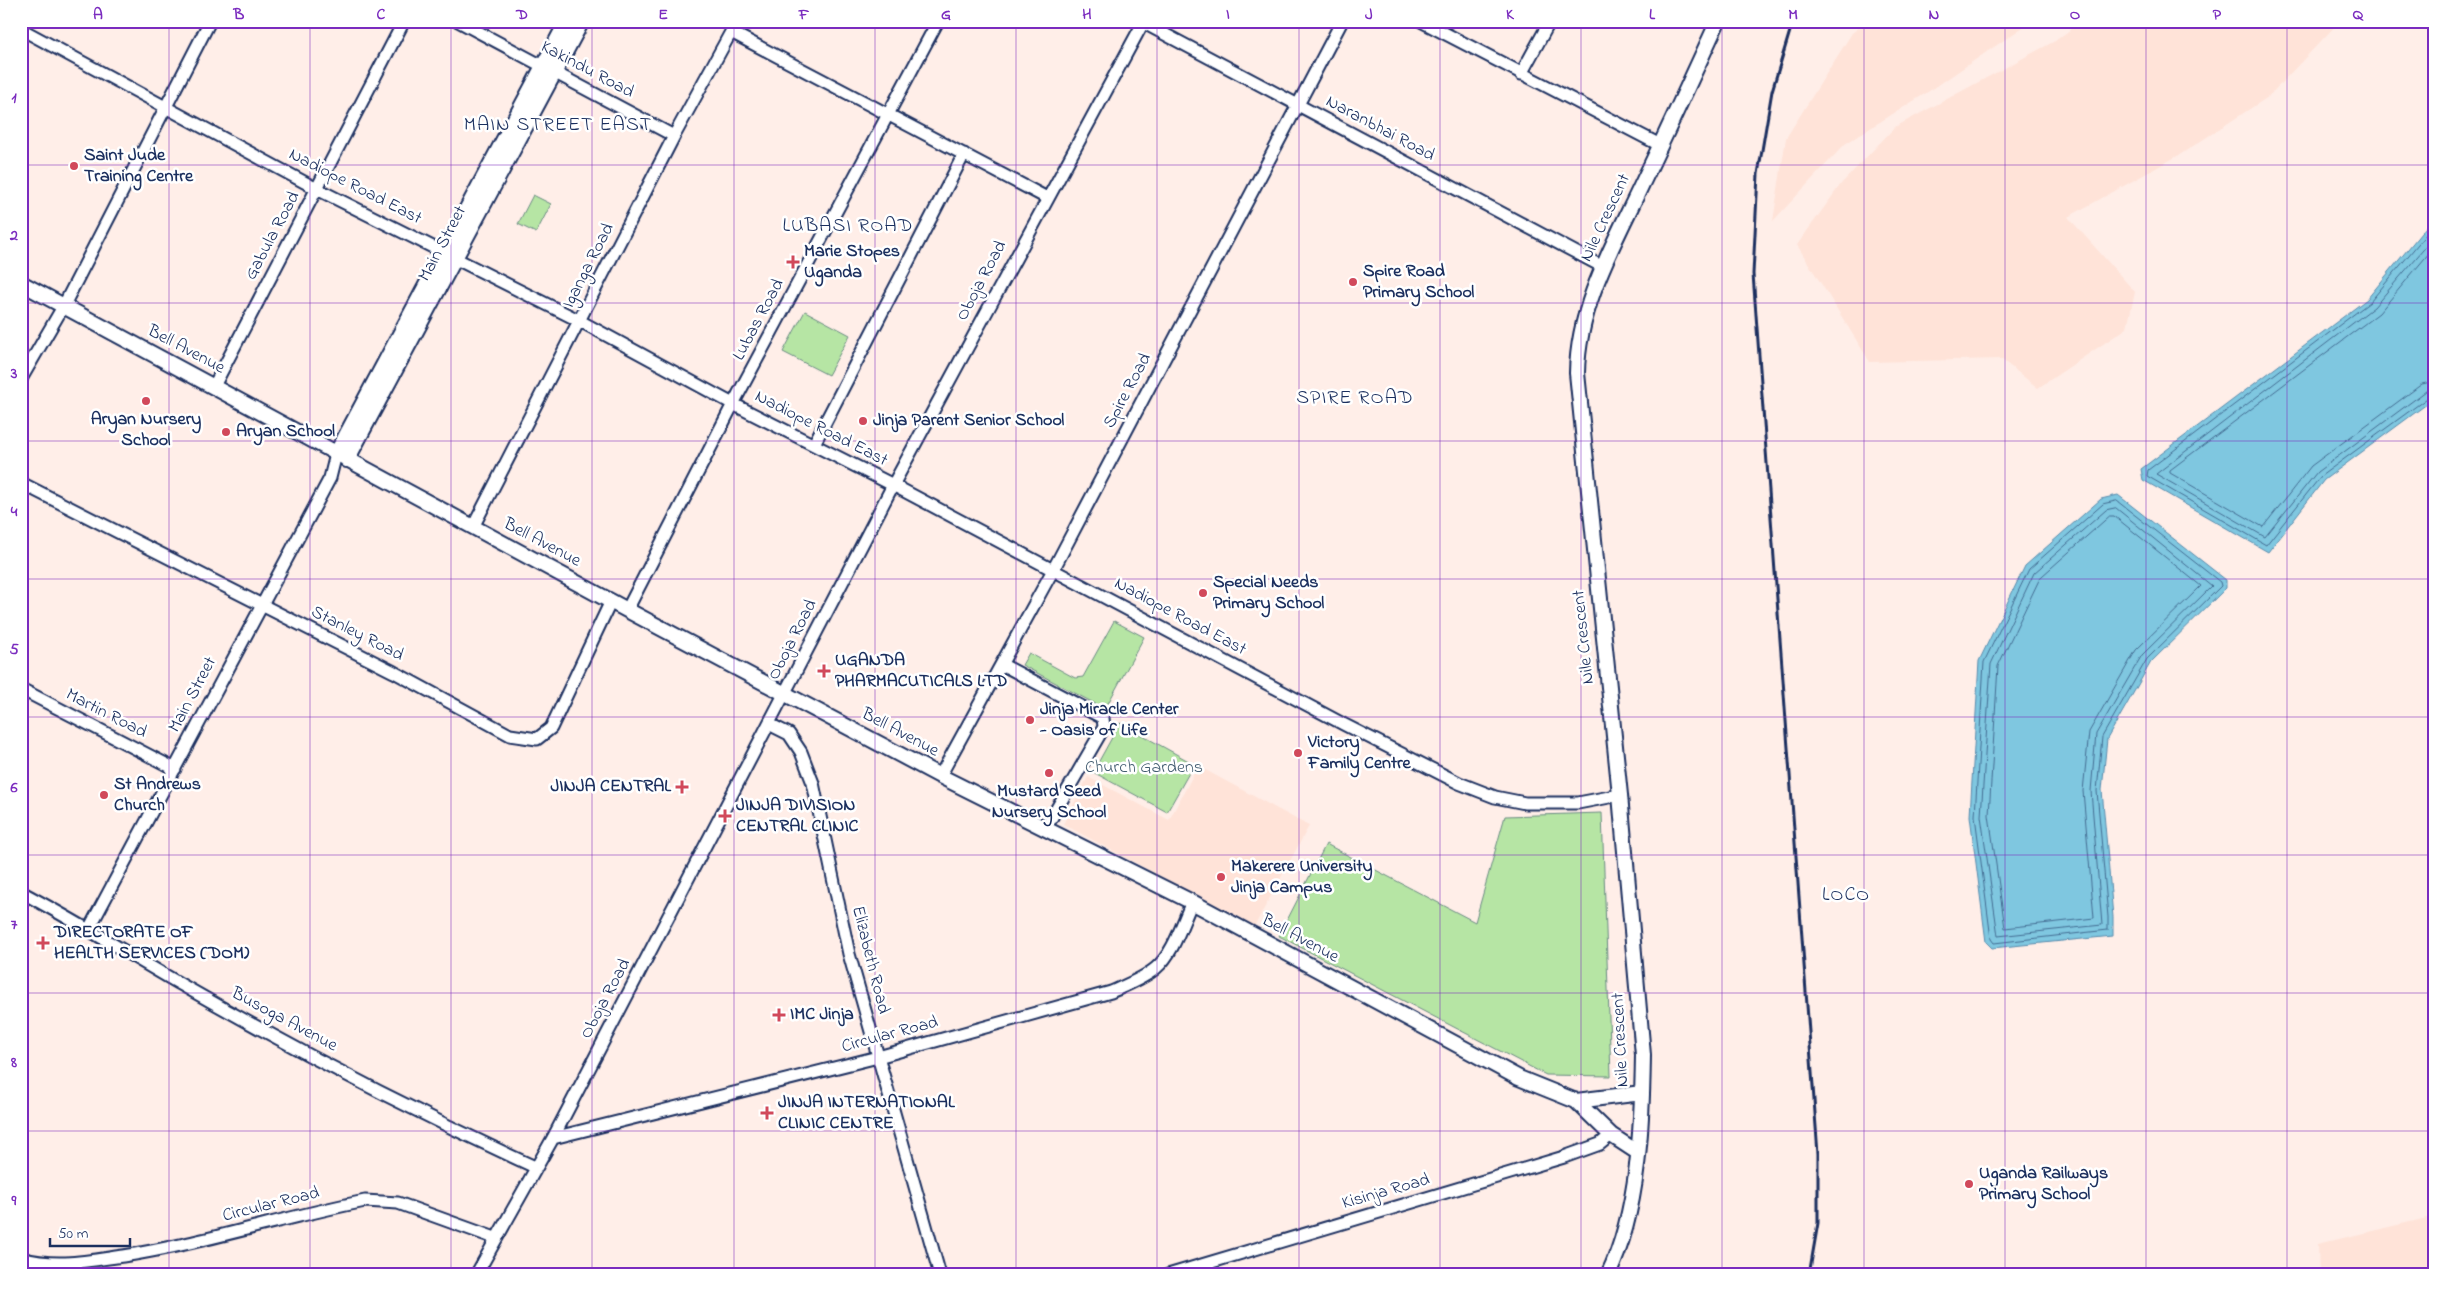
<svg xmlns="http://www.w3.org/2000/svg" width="2456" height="1296" font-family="'Indie Flower',sans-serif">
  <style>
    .built { fill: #ffe3d8 }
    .green { fill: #b6e5a4; stroke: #688a81 }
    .water { fill: #7fc7e0; stroke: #578aac }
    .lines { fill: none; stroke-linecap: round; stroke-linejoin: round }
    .shore { stroke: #436c92; stroke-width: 1 }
    .minor-casing { stroke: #1b2f5e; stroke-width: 15 }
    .tertiary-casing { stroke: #1b2f5e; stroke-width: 18 }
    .minor { stroke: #fff; stroke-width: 11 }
    .tertiary { stroke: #fff; stroke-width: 14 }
    .rail { stroke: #1b2f5e; stroke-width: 3 }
    .grid { fill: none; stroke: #7b2cbf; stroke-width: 1; stroke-opacity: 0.55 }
    .poi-dot { fill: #d1495b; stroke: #fff; stroke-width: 2 }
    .labels { text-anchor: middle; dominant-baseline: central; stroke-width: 5; stroke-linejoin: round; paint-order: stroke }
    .street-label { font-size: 18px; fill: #1b2f5e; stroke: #fff }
    .poi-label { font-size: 18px; font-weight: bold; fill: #1b2f5e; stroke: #fff; text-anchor: start }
    .park-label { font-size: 18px; fill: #425c70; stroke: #fff }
    .quarter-label { font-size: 20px; letter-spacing: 1px; fill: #1b2f5e; stroke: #fff }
    .neatline { fill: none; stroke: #7b2cbf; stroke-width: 2 }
    .grid-label { font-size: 16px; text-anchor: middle; font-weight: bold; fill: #7b2cbf }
  </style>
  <rect width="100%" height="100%" fill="#ffeee8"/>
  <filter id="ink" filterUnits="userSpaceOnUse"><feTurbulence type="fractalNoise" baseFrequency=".02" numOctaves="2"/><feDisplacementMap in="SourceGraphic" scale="10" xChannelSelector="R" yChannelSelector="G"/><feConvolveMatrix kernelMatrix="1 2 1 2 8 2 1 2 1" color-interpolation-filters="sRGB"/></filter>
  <g filter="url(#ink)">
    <path class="built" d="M1868,21H2032L1934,88L1845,144L1773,221L1786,138L1852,33Z
      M2082,21H2340L2268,97L2181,154L2068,217L2135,292L2127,328L2038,388L2001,359L1870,362L1797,245L1841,184L1895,127L2055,41Z
      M1198,766L1309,826L1254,927L1063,824L1088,777L1169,820Z
      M2435,1216V1275H2319L2318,1244Z"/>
    <path class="green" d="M533,195L551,204L536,233L518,224Z
      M805,311L850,335L828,375L783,352Z
      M1114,621L1144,637L1105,709L1022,665L1029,653L1075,678L1083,677Z
      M1120,723L1194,764L1167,812L1093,772Z
      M1602,813L1611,1076L1546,1075L1279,936L1326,844L1475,922L1505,816Z"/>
    <path class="water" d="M2435,224V398L2324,480L2268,552L2143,480L2141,469L2367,299L2426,227Z
      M2118,495L2226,580V588L2151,662L2107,739L2102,790L2113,917V936L1992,948L1986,942L1970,816L1979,661L2025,566L2101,499Z"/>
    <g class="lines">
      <path class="shore" d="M2435,229L2428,232L2370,302L2148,470L2147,476L2266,545L2321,476L2430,396L2435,394
        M2435,236L2374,307L2156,474L2265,537L2317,472L2426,391L2435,388
        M2435,246L2379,313L2170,470V473L2263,527L2311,466L2422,384L2435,381
        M2117,501L2220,582L2221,586L2147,659L2102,737L2097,791L2108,917V930L1994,943L1991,939L1975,816L1984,662L2029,569L2103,504Z
        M2116,508L2212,586L2142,655L2096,734L2091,791L2102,925L1998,936L1981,816L1991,664L2034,573L2106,510Z
        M2110,516H2114L2201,586L2136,650L2089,732L2083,791L2094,918L2005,928L1989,815L1998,666L2040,578Z"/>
      <defs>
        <path id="minor" d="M458,21L674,136
          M1140,21L1603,267
          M1421,21L1660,145
          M21,29L317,189L580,321L733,404L893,485L1345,725L1459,783L1495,797L1525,803H1578L1620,795
          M731,32L1047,198
          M1521,74L1550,21
          M21,379L64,305L210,21
          M214,386L404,21
          M814,444L964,154
          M21,483L394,672L510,735L537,739L551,728L611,601
          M473,527L674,136L737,21
          M627,610L733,404L938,21
          M1003,665L1103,718L1104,727L1045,829
          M21,689L175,769
          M769,724L789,734L801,752L813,783L849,954L940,1275
          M940,776L1053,570L1342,21
          M21,892C76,921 128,954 182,985C297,1051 415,1112 535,1167
          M89,929L330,478L336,454
          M553,1138L878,1057L1111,992C1126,985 1143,979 1156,968C1174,953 1182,923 1192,902
          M21,1258C56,1268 88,1261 123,1256C205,1243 284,1217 365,1201L398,1203L495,1238
          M476,1275L553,1138L893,485L1144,21
          M1168,1275L1564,1157L1600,1144L1611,1135"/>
        <path id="tertiary" d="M21,283L627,610L940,776L1192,902L1519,1078L1576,1101L1642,1093
          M336,454L567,21
          M347,460L582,21
          M1576,1101L1611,1135L1637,1152
          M1608,1275C1639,1211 1642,1125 1643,1055L1620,795L1577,373C1578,305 1614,244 1642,184C1668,130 1693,75 1718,21"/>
      </defs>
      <use href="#minor" class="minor-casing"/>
      <use href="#tertiary" class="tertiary-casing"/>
      <use href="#minor" class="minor"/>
      <use href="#tertiary" class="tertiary"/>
      <path class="rail" d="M1793,21L1772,91L1758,174L1753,274L1818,1154V1223L1809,1275"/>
    </g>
  </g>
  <path class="grid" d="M169,21V1275M310,21V1275M451,21V1275M592,21V1275M734,21V1275M875,21V1275M1016,21V1275M1157,21V1275M1299,21V1275M1440,21V1275M1581,21V1275M1722,21V1275M1864,21V1275M2005,21V1275M2146,21V1275M2287,21V1275M21,165H2435M21,303H2435M21,441H2435M21,579H2435M21,717H2435M21,855H2435M21,993H2435M21,1131H2435"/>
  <g class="poi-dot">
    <circle cx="74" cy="166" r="5"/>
    <path d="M790.5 254.5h5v5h5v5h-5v5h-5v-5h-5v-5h5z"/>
    <circle cx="1353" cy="282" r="5"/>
    <circle cx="146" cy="401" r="5"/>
    <circle cx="863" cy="421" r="5"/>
    <circle cx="226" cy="432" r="5"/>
    <circle cx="1203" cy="593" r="5"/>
    <path d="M821.5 663.5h5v5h5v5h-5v5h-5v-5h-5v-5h5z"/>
    <circle cx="1030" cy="720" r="5"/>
    <circle cx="1298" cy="753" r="5"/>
    <circle cx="1049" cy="773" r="5"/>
    <path d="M679.5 779.5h5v5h5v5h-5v5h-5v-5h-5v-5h5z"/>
    <circle cx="104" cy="795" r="5"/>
    <path d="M722.5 808.5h5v5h5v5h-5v5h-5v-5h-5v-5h5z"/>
    <circle cx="1221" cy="877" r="5"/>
    <path d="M40.5 935.5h5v5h5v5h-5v5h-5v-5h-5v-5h5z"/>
    <path d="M776.5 1007.5h5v5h5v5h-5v5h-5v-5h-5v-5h5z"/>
    <path d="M764.5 1105.5h5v5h5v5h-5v5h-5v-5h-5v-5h5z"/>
    <circle cx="1969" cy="1184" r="5"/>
  </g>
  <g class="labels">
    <g class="street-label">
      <text transform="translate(587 70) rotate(28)">Kakindu Road</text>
      <text transform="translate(1380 129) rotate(28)">Naranbhai Road</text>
      <text transform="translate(355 187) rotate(27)">Nadiope Road East</text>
      <text transform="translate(1606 218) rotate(-65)">Nile Crescent</text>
      <text transform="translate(273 236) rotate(-62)">Gabula Road</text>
      <text transform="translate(443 244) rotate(-62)">Main Street</text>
      <text transform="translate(589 266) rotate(-63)">Iganga Road</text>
      <text transform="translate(982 281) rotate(-62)">Oboja Road</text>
      <text transform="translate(759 320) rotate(-62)">Lubas Road</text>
      <text transform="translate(186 350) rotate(28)">Bell Avenue</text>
      <text transform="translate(1128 391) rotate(-62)">Spire Road</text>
      <text transform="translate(821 429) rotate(27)">Nadiope Road East</text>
      <text transform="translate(542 543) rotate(28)">Bell Avenue</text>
      <text transform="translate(1180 617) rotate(28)">Nadiope Road East</text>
      <text transform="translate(357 634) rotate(27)">Stanley Road</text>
      <text transform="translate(1584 637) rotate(-96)">Nile Crescent</text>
      <text transform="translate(793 640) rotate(-63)">Oboja Road</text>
      <text transform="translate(193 695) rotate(-62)">Main Street</text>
      <text transform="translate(106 714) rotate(27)">Martin Road</text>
      <text transform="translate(900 733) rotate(28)">Bell Avenue</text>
      <text transform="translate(1300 939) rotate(28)">Bell Avenue</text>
      <text transform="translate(870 960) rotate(76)">Elizabeth Road</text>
      <text transform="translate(606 999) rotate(-62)">Oboja Road</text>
      <text transform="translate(284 1020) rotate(28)">Busoga Avenue</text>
      <text transform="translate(890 1035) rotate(-15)">Circular Road</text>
      <text transform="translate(1621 1040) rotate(-93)">Nile Crescent</text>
      <text transform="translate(1386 1192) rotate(-16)">Kisinja Road</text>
      <text transform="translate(271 1205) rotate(-14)">Circular Road</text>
    </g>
    <g class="poi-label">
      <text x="84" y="156">Saint Jude<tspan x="84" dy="21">Training Centre</tspan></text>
      <text x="804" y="252">Marie Stopes<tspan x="804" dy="21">Uganda</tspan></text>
      <text x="1363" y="272">Spire Road<tspan x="1363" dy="21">Primary School</tspan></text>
      <text x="146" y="420" text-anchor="middle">Aryan Nursery<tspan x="146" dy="21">School</tspan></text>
      <text x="873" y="421">Jinja Parent Senior School</text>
      <text x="236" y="432">Aryan School</text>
      <text x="1213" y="583">Special Needs<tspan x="1213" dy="21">Primary School</tspan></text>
      <text x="835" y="661">UGANDA<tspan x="835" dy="21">PHARMACUTICALS LTD</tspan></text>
      <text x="1040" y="710">Jinja Miracle Center<tspan x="1040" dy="21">- Oasis of Life</tspan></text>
      <text x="1308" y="743">Victory<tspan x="1308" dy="21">Family Centre</tspan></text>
      <text x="114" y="785">St Andrews<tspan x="114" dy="21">Church</tspan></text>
      <text x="671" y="787" text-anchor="end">JINJA CENTRAL</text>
      <text x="1049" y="792" text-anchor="middle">Mustard Seed<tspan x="1049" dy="21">Nursery School</tspan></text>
      <text x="736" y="806">JINJA DIVISION<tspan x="736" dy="21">CENTRAL CLINIC</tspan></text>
      <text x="1231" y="867">Makerere University<tspan x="1231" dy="21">Jinja Campus</tspan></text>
      <text x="54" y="933">DIRECTORATE OF<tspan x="54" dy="21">HEALTH SERVICES (DOM)</tspan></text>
      <text x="790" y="1015">IMC Jinja</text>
      <text x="778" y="1103">JINJA INTERNATIONAL<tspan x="778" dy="21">CLINIC CENTRE</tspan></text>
      <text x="1979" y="1174">Uganda Railways<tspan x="1979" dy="21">Primary School</tspan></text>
    </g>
    <g class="park-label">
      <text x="1144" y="768">Church Gardens</text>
    </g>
    <g class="quarter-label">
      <text x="558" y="125">MAIN STREET EAST</text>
      <text x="848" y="226">LUBASI ROAD</text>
      <text x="1355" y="398">SPIRE ROAD</text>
      <text x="1846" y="895">LOCO</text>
    </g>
  </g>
  <rect width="2456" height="1296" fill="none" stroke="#fff" stroke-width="55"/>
  <path d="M50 1238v8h80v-8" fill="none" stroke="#1b2f5e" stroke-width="2.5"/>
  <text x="58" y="1238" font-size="15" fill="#1b2f5e" stroke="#ffffff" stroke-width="4" paint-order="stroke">50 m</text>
  <rect x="28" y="28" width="2400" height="1240" class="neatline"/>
  <g class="grid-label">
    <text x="98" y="19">A</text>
    <text x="239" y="19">B</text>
    <text x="381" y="19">C</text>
    <text x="522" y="19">D</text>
    <text x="663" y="19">E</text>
    <text x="804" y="19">F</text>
    <text x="946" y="19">G</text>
    <text x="1087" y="19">H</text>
    <text x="1228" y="19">I</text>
    <text x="1369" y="19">J</text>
    <text x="1510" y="19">K</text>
    <text x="1652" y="19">L</text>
    <text x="1793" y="19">M</text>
    <text x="1934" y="19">N</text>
    <text x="2075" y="19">O</text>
    <text x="2217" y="19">P</text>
    <text x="2358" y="19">Q</text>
    <text x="14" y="102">1</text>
    <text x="14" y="240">2</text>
    <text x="14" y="378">3</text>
    <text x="14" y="516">4</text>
    <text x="14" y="654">5</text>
    <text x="14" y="792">6</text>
    <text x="14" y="929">7</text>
    <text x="14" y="1067">8</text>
    <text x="14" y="1205">9</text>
  </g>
</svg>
